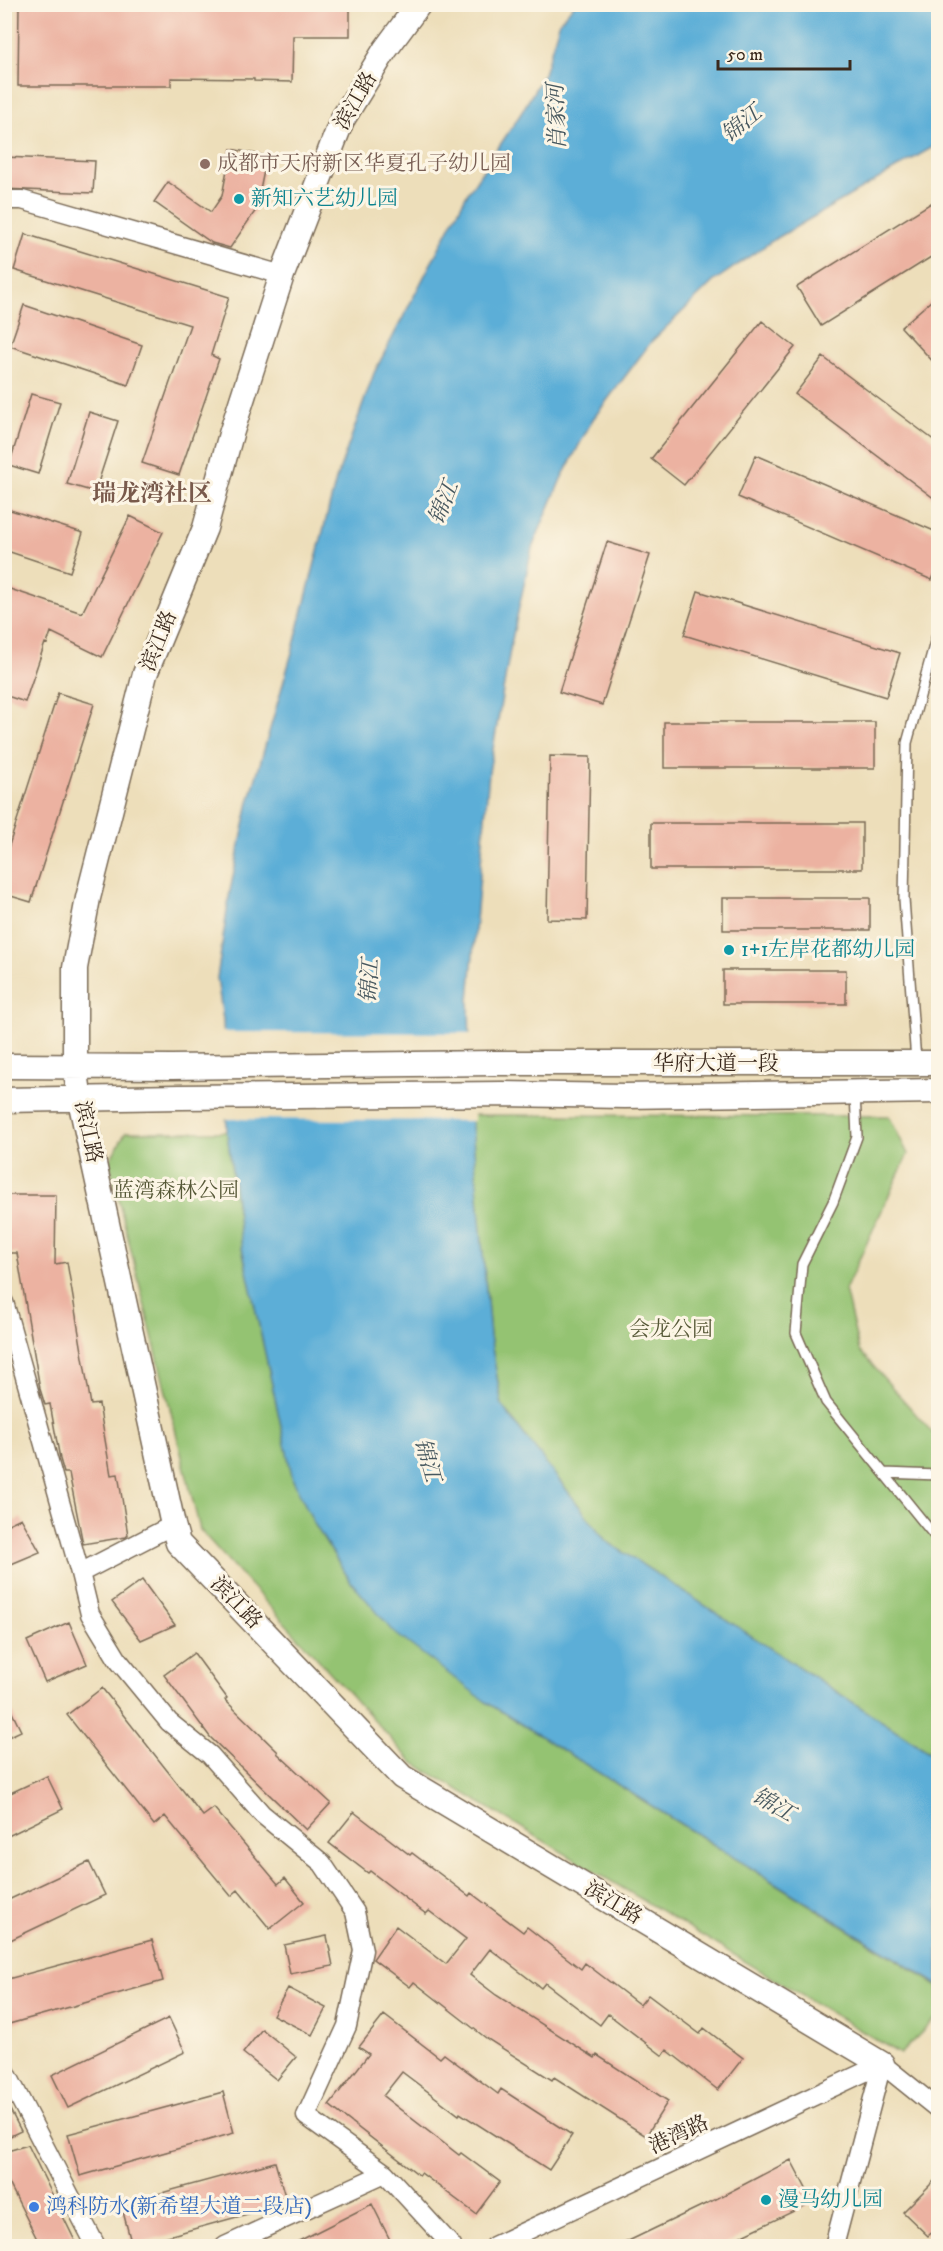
<svg xmlns="http://www.w3.org/2000/svg" width="943" height="2251" font-family="'IM FELL DW Pica','Noto Serif SC',serif">
  <style>
    .green { fill: #94c372; stroke: #687648; stroke-width: 1.5 }
    .water { fill: #5caed7; stroke: #4c6c7a; stroke-width: 1.5 }
    .pier { fill: #eddeba }
    .building { fill: #ecb2a1 }
    .lines { fill: none; stroke-linecap: round; stroke-linejoin: round }
    .lane-casing { stroke: #796955; stroke-width: 12 }
    .street-casing { stroke: #796955; stroke-width: 21 }
    .secondary-casing { stroke: #796955; stroke-width: 27 }
    .lane { stroke: #fff; stroke-width: 9 }
    .street { stroke: #fff; stroke-width: 18 }
    .secondary { stroke: #fff; stroke-width: 24 }
    .education-dot { fill: #8d6e63; stroke: #fcf5e5; stroke-width: 2 }
    .culture-dot { fill: #0f9aa8; stroke: #fcf5e5; stroke-width: 2 }
    .shop-dot { fill: #3f7fe0; stroke: #fcf5e5; stroke-width: 2 }
    .labels { text-anchor: middle; dominant-baseline: central; stroke-width: 6; stroke-linejoin: round; paint-order: stroke }
    .street-label { font-size: 21px; fill: #3b2a1e; stroke: #fcf5e5 }
    .education-label { font-size: 21px; fill: #785e54; stroke: #fcf5e5; text-anchor: start }
    .culture-label { font-size: 21px; fill: #0d838f; stroke: #fcf5e5; text-anchor: start }
    .park-label { font-size: 21px; fill: #565837; stroke: #fcf5e5 }
    .shop-label { font-size: 21px; fill: #366cbe; stroke: #fcf5e5; text-anchor: start }
    .water-label { font-size: 22px; font-style: italic; fill: #47585f; stroke: #fcf5e5 }
    .quarter-label { font-size: 24px; font-weight: bold; fill: #795a4c; stroke: #fcf5e5 }
  </style>
  <rect width="100%" height="100%" fill="#fcf5e5"/>
  <filter id="ink" filterUnits="userSpaceOnUse"><feTurbulence type="fractalNoise" baseFrequency=".0167" numOctaves="2"/><feDisplacementMap in="SourceGraphic" scale="12" xChannelSelector="R" yChannelSelector="G"/><feConvolveMatrix kernelMatrix="1 2 1 2 8 2 1 2 1" color-interpolation-filters="sRGB"/></filter>
  <filter id="wash" filterUnits="userSpaceOnUse"><feTurbulence type="fractalNoise" baseFrequency=".008" numOctaves="4" result="noise"/><feDisplacementMap in="SourceGraphic" scale="24" xChannelSelector="R" yChannelSelector="G"/><feGaussianBlur stdDeviation="1.35" result="paint"/><feColorMatrix in="noise" values="0 0 0 0 0 0 0 0 0 0 0 0 0 0 0 0 0 1.4 0 .05"/><feComposite in="paint" operator="in"/></filter>
  <g filter="url(#wash)">
    <rect width="100%" height="100%" fill="#eddeba"/>
    <path class="green" d="M471,1115L889,1116L908,1154L845,1290L859,1350L938,1439V1758L606,1541L502,1406L490,1336Z
      M126,1132H227L242,1248L293,1480L315,1525L351,1582L486,1702L938,1986V2016L900,2054L412,1762L200,1530L109,1161Z"/>
    <path class="water" d="M575,4L938,5V144L772,241L714,281L651,342L593,419L561,479L532,548L511,644L489,772L469,1000L471,1115L490,1336L502,1406L606,1541L938,1758V1985L486,1702L395,1633L351,1582L315,1525L293,1480L242,1248L227,1132L223,1020L217,978L230,891L249,802L293,649L336,480L374,373L466,196L520,115L544,74L560,21Z"/>
    <path class="pier" d="M220,1032L473,1033L474,1121L224,1119Z"/>
    <g id="blocks">
      <path class="building" d="M19,4H350V36H293L292,82L254,81V79L171,78V86H18Z
        M231,149L267,156L256,210L230,248L212,243L154,202L168,182L211,212L222,196Z
        M4,157L95,161L93,193L4,189Z
        M939,198V252L821,326L797,287Z
        M25,234L229,297L211,355L219,359L179,475L142,463L190,325L14,270Z
        M939,294V368L901,327Z
        M24,305L142,345L128,385L10,346Z
        M762,321L795,347L684,485L651,459Z
        M823,357L939,444V502L795,394Z
        M31,394L60,402L38,474L9,465Z
        M89,412L118,421L95,492L67,484Z
        M756,455L939,533V564L932,580L738,497Z
        M4,508L83,533L70,572L4,550Z
        M130,516L163,532L102,657L51,632L47,644L45,643L25,702L4,695V587L82,613Z
        M607,542L650,555L602,705L559,692Z
        M698,591L900,653L886,697L684,635Z
        M58,693L94,704L31,902L4,894V861Z
        M664,722H875V768H664Z
        M550,756L590,757L587,920L547,919Z
        M651,823H862V869H651Z
        M723,898H870V930H723Z
        M723,970H846V1004H723Z
        M4,1195H56L55,1264L67,1262L91,1405L99,1404L111,1475L118,1474L128,1535L126,1537L83,1544L69,1473H64L60,1459L50,1404L45,1405L40,1389L17,1253H4Z
        M21,1518L40,1552L4,1567V1526Z
        M142,1580L175,1625L141,1640L112,1602Z
        M69,1622L87,1664L45,1682L27,1641Z
        M194,1653L227,1698L225,1700L278,1752L277,1753L331,1803L306,1830L210,1737L164,1675Z
        M102,1688L203,1816L214,1808L278,1884L285,1878L304,1902L270,1929L238,1890L231,1896L165,1816L154,1825L67,1715Z
        M4,1696L21,1731L4,1739Z
        M47,1776L63,1809L4,1838V1796Z
        M354,1812L410,1855L412,1853L469,1896L471,1893L523,1932L527,1927L581,1969L585,1963L640,2005L648,1995L700,2034L704,2028L743,2058L718,2090L667,2050L663,2056L608,2014L600,2025L545,1983L541,1988L490,1949L470,1975L496,1995L595,2058L597,2055L668,2101L646,2136L554,2077L552,2080L486,2038L414,1982L410,1987L373,1959L396,1926L446,1964L466,1939L429,1911L426,1914L370,1871L368,1873L329,1843Z
        M89,1862L105,1895L4,1943V1902Z
        M327,1936L333,1966L290,1974L284,1945Z
        M152,1940L163,1981L9,2024L4,2007V1980Z
        M288,1988L326,2008L312,2035L273,2015Z
        M384,2015L440,2058L444,2054L498,2094L501,2089L572,2135L549,2170L460,2113L459,2115L402,2072L383,2096L459,2155L461,2153L500,2182L476,2214L421,2173L419,2175L329,2105L369,2054L359,2047Z
        M169,2018L185,2052L68,2108L52,2075Z
        M262,2029L296,2057L277,2080L243,2053Z
        M223,2092L234,2133L80,2176L68,2134Z
        M4,2098L21,2131L4,2139Z
        M28,2145L78,2247H41L4,2173V2152Z
        M791,2160L813,2202L718,2247H616L718,2198Z
        M275,2162L287,2203L132,2246L121,2204Z
        M939,2176V2226L928,2236L903,2212Z
        M372,2204L390,2240L377,2247H287Z"/>
    </g>
  </g>
  <g filter="url(#ink)">
    <use href="#blocks" fill-opacity="0" stroke="#796955" stroke-width="1.5"/>
    <g class="lines">
      <defs>
        <path id="lane" d="M916,1061L904,899L907,743L938,631
          M855,1093L857,1137L833,1202L802,1264L796,1333L826,1402L938,1540
          M884,1473L938,1475"/>
        <path id="street" d="M4,200H22L282,275
          M4,1302L80,1573L173,1525
          M80,1573L90,1614L118,1660L169,1722L210,1755L262,1814L322,1863L355,1912L363,1950L347,2026L306,2116L385,2173
          M882,2064L938,2109
          M4,2068L96,2246
          M225,2246L385,2173L452,2246
          M494,2246L882,2064
          M834,2246L882,2064"/>
        <path id="secondary" d="M419,4L385,50L342,120L282,275L231,434L205,528L145,674L88,898L75,968V1066L80,1100L173,1525L178,1543L402,1777L882,2064
          M4,1066L172,1067L494,1063H938
          M4,1100L180,1097L502,1094L625,1096L938,1091"/>
      </defs>
      <use href="#lane" class="lane-casing"/>
      <use href="#street" class="street-casing"/>
      <use href="#secondary" class="secondary-casing"/>
      <use href="#lane" class="lane"/>
      <use href="#street" class="street"/>
      <use href="#secondary" class="secondary"/>
    </g>
  </g>
  <circle class="education-dot" cx="205" cy="164" r="6"/>
  <g class="culture-dot">
    <circle cx="239" cy="199" r="6"/>
    <circle cx="729" cy="950" r="6"/>
    <circle cx="766" cy="2200" r="6"/>
  </g>
  <circle class="shop-dot" cx="34" cy="2207" r="6"/>
  <g class="labels">
    <g class="street-label">
      <text transform="translate(356 101) rotate(-60)">滨江路</text>
      <text transform="translate(159 641) rotate(-68)">滨江路</text>
      <text x="716" y="1064">华府大道一段</text>
      <text transform="translate(88 1132) rotate(78)">滨江路</text>
      <text transform="translate(236 1603) rotate(46)">滨江路</text>
      <text transform="translate(613 1903) rotate(31)">滨江路</text>
      <text transform="translate(679 2135) rotate(-25)">港湾路</text>
    </g>
    <g class="education-label">
      <text x="217" y="164">成都市天府新区华夏孔子幼儿园</text>
    </g>
    <g class="culture-label">
      <text x="251" y="199">新知六艺幼儿园</text>
      <text x="741" y="950">1+1左岸花都幼儿园</text>
      <text x="778" y="2200">漫马幼儿园</text>
    </g>
    <g class="park-label">
      <text x="176" y="1191">蓝湾森林公园</text>
      <text x="671" y="1330">会龙公园</text>
    </g>
    <g class="shop-label">
      <text x="46" y="2207">鸿科防水(新希望大道二段店)</text>
    </g>
    <g class="water-label">
      <text transform="translate(557 117) rotate(-92)">肖家河</text>
      <text transform="translate(742 124) rotate(-39)">锦江</text>
      <text transform="translate(444 503) rotate(-68)">锦江</text>
      <text transform="translate(370 981) rotate(-87)">锦江</text>
      <text transform="translate(427 1460) rotate(74)">锦江</text>
      <text transform="translate(773 1805) rotate(30)">锦江</text>
    </g>
    <g class="quarter-label">
      <text x="152" y="494">瑞龙湾社区</text>
    </g>
  </g>
  <rect width="943" height="2251" fill="none" stroke="#fcf5e5" stroke-width="24"/>
  <path d="M718 60v9h132v-9" fill="none" stroke="#3b2a1e" stroke-width="3"/>
  <text x="727" y="60" font-size="18" fill="#3b2a1e" stroke="#fcf5e5" stroke-width="4.5" paint-order="stroke">50 m</text>
</svg>
